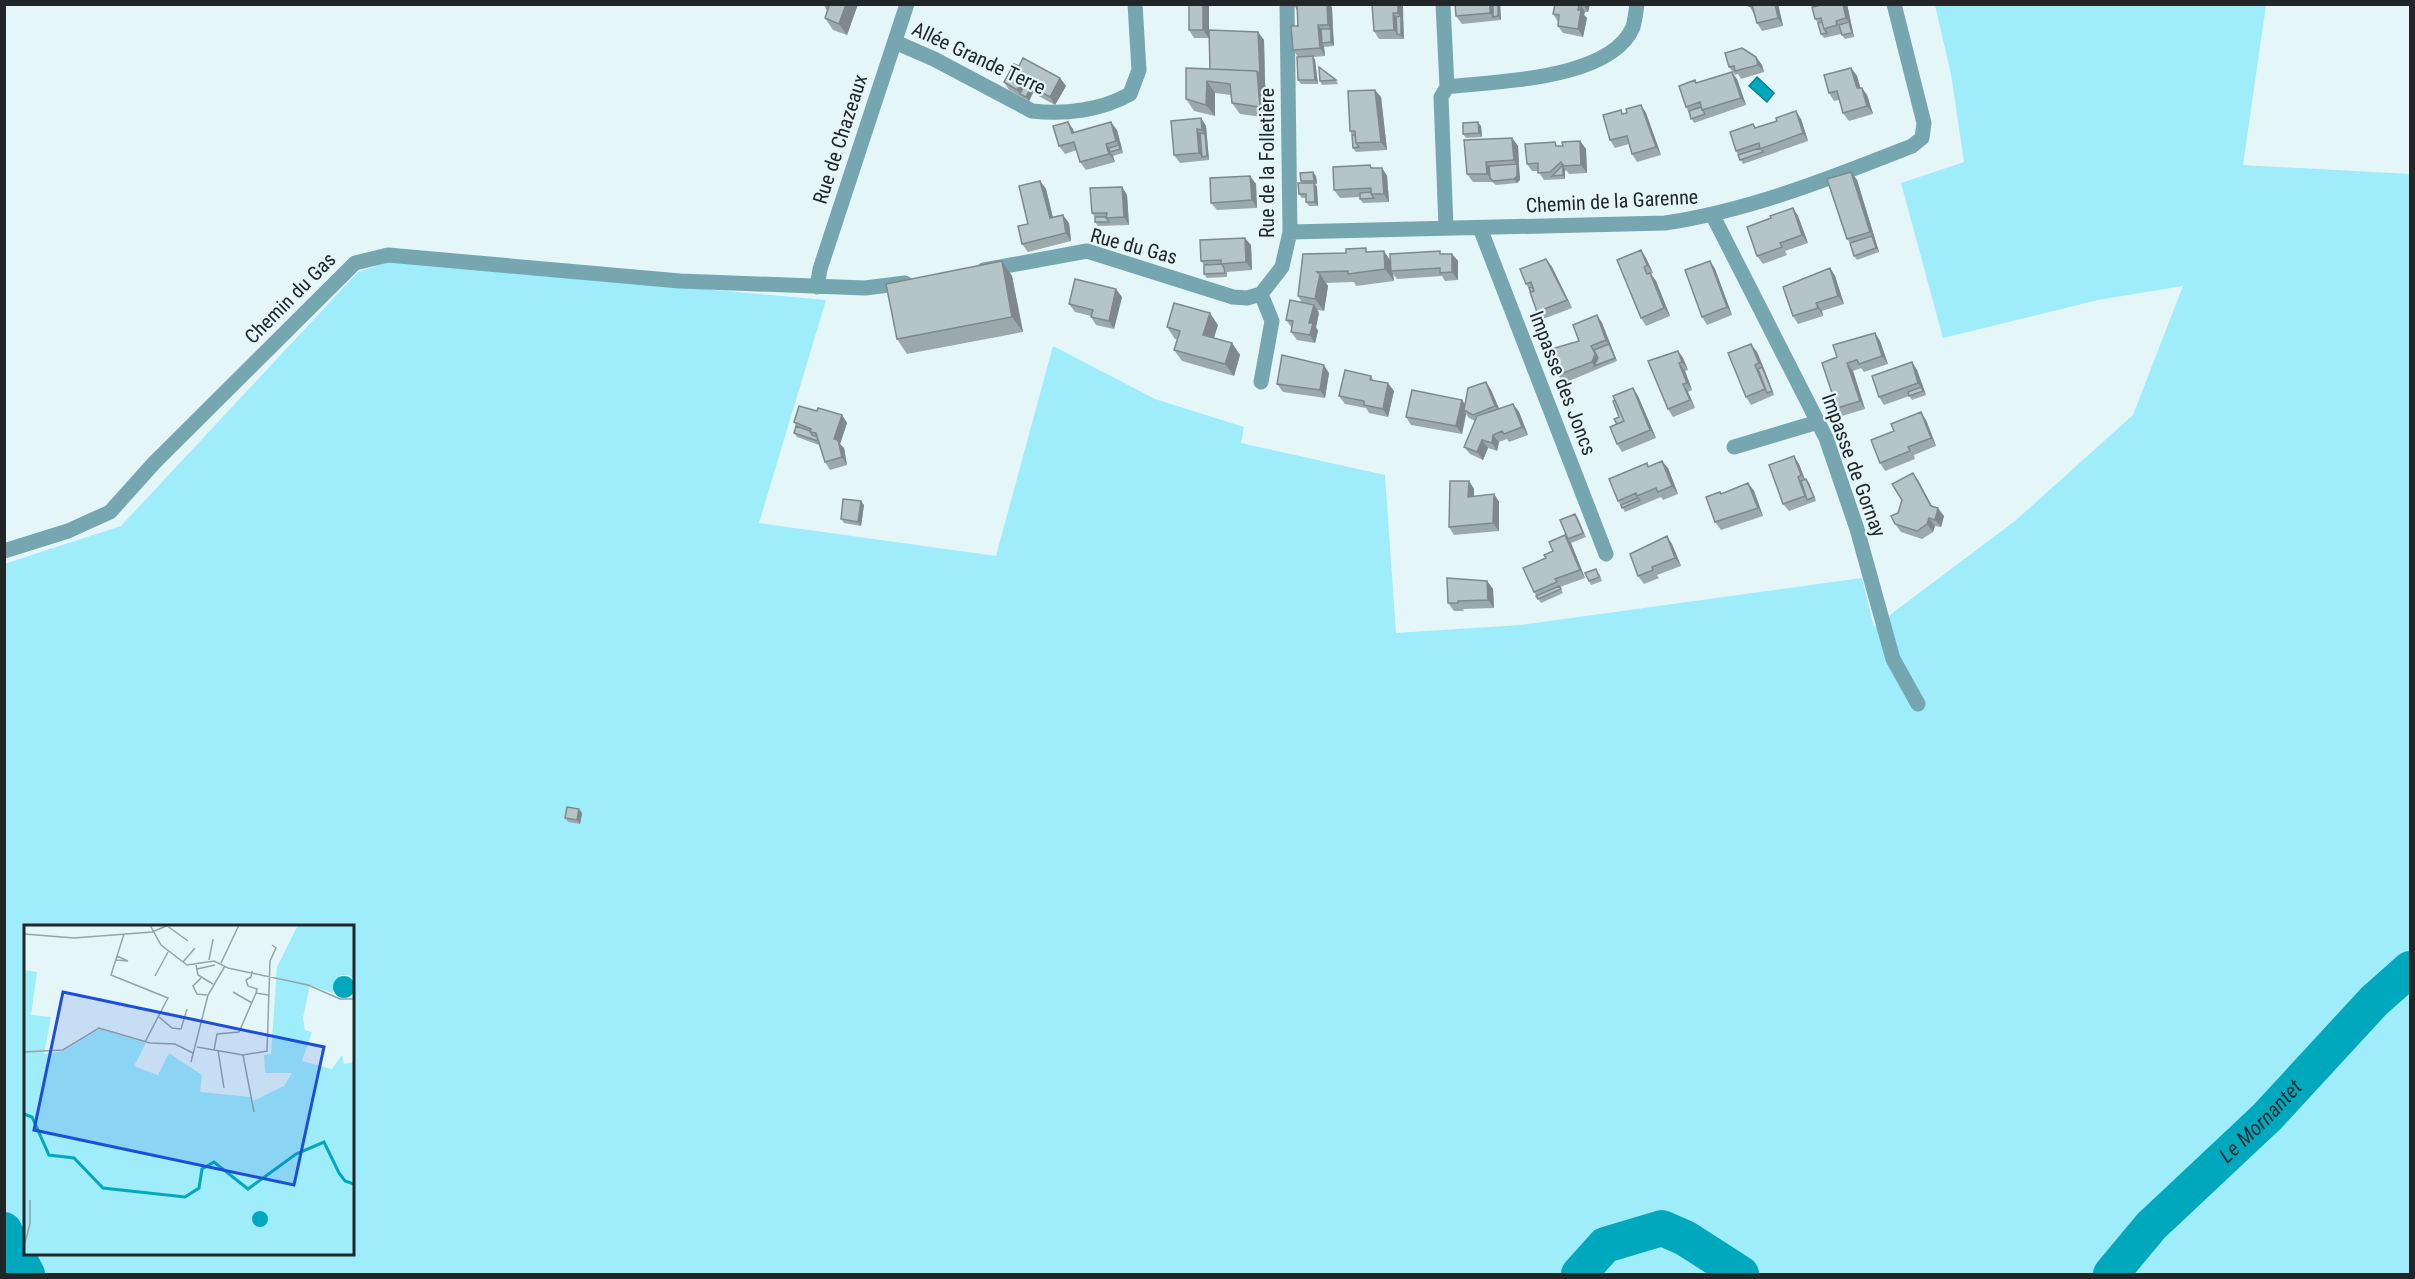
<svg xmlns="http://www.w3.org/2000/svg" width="2415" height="1279" font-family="'Roboto Condensed',sans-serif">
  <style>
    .green { fill: #9fecfa; fill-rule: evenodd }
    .water { fill: #00a8be; stroke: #0a8191; stroke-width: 1.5 }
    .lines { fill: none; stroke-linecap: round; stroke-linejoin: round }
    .river { stroke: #00a8be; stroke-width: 36 }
    .minor { stroke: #76a6af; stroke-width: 15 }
    .wall { fill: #9ca9ab }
    .shaded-wall { fill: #7f898b }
    .building { fill: #b5c4c7; stroke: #7f898b; stroke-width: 1.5 }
    .labels { text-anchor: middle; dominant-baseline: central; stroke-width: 4.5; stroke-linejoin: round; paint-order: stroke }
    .street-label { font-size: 20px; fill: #212728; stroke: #e5f6f9 }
    .water-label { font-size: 21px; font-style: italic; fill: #1a3034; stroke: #e5f6f9 }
    .inset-river { fill: none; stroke: #00a8be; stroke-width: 3 }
    .inset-road { fill: none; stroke: #97a3a5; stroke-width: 1.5 }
    .view { fill: #1d4ed8; fill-opacity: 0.15; stroke: #1d4ed8; stroke-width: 3 }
    .inset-edge { fill: none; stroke: #212728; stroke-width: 3 }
  </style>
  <rect width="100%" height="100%" fill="#e5f6f9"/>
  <path class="green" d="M1935,5H2266L2243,165L2410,174V1274H5L4,564L121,526L358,272L391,261L826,300L759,523L996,556L1053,346L1155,399L1244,427L1241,443L1385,475L1396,633L1520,625L1862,578L1874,627L2015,521L2133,415L2183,286L2098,300L1943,338L1901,183L1964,162L1951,74ZM26,926H352V1254H26Z"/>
  <path class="water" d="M1757,77L1774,93L1767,102L1749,86Z"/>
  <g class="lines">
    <g class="river">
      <path d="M4,1230L27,1274"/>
      <path d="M1579,1274L1605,1245L1662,1228L1685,1238L1741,1274"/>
      <path id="s1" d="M2111,1274L2151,1226L2267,1117L2374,1001L2410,969"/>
    </g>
    <path class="minor" d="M1443,4L1447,87
      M895,42L934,59L1032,111C1065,115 1102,110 1130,94L1139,70L1135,4
      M1713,216L1826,438L1857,529L1893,659L1918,704
      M1446,227L1441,97L1447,87C1496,81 1611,80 1633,27C1635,20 1636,12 1637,4
      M1480,228L1606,554
      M1290,232L1665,223C1751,210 1831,178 1912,146L1922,138L1924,123L1894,4
      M984,270L1087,251L1233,297L1247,298L1261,294
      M817,287L820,269L907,4
      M1261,382L1272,321L1261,294L1282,267L1290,232L1287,4
      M1734,447L1818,422
      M4,551L68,531L110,512L154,463L355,263L388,255L680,281L865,288L905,283"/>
  </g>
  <path class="wall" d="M823,4H858L847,35L833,30L825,18L827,11Z
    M1189,4H1209V30L1258,32L1264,40L1265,83L1269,118L1240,114L1232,103L1231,95L1215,93V116L1194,111L1186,99L1210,69L1209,38H1194L1189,30Z
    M1293,4H1330L1332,8L1334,46L1324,47L1325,56L1313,57L1315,60L1318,84H1301L1298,80V57L1293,50L1298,26L1297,10Z
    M1372,4H1403L1404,39H1379L1374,31Z
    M1455,4H1500L1501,20L1462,24L1456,16Z
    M1555,4H1590L1588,12H1585L1584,15L1587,18L1583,37L1563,33L1558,26V22L1553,14Z
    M1748,4H1778L1783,26L1762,31L1757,23L1754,14Z
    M1847,4L1854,37L1845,39L1841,34L1824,38L1821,34L1818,23L1815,19L1818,6Z
    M1756,57L1762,65L1764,72L1741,79L1738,74L1735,75L1729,67Z
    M1018,66L1060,78L1066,86L1055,105L1033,93L1029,101L1009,90L1004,82Z
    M1851,68L1857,76L1860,88L1867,95L1873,114L1849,121L1843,113L1839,100L1834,101L1829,93Z
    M1737,79L1746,105L1694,123L1686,107L1697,83Z
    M1336,80L1338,84L1322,85L1320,81Z
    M1381,97L1387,150L1356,152L1353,148L1352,135L1350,131Z
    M1641,105L1646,113L1661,155L1637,162L1632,154L1629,144L1615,148L1610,140L1623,114L1627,113Z
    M1201,118L1206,126L1209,160L1180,163L1174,155Z
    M1801,119L1808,141L1743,164L1736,151L1753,124L1756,128Z
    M1068,122L1074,132L1117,130L1123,153L1113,156L1115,162L1086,170L1080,162L1077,150L1065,154L1059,146Z
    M1481,126L1482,137L1466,138L1463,134Z
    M1512,138L1518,146L1520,180L1517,183L1496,185L1492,182H1473L1467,174Z
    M1580,141L1586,149L1587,173L1569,174L1566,170L1565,171V179L1544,180L1538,171H1532L1527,164L1558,146H1563Z
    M1370,165L1372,168H1382L1387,176L1389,202L1363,203L1360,199V197L1340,198L1334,190Z
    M1851,172L1857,180L1879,252L1857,260L1854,256L1850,243L1847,239Z
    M1250,176L1256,184L1257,208L1217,210L1211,203Z
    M1316,176L1317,184H1315L1317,187L1318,206H1309L1306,202V198H1302L1299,194L1303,183L1301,181Z
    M1040,181L1046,189L1053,218L1069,223L1071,241L1028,252L1022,244Z
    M1122,187L1127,195L1129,225L1098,226L1095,222V217L1092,213Z
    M1793,208L1798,216L1808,243L1785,251L1787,255L1763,264L1757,256L1771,218Z
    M1251,245L1252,270L1227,272V277L1207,278L1204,274V265L1201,261Z
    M1641,250L1646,258L1653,273L1651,274L1656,281L1670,316L1646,326L1641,318Z
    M1369,252L1391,260L1452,254L1458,261V280L1445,281L1442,276L1397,279L1393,274L1394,281L1356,286L1354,282L1326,283L1328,286L1324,311L1318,310L1319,313L1316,327L1318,331L1315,343L1297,340L1291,332L1292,328L1286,320L1302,303L1298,296L1303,254Z
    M1546,259L1552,267L1572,308L1543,319L1537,312L1531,292L1526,284Z
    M1002,261L1012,276L1023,332L907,354L897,339Z
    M1710,261L1715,269L1732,315L1707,325L1702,317Z
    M1830,268L1835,276L1844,304L1822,311L1823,316L1798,324L1793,316Z
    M1122,297L1114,329L1096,325L1091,317V316L1075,312L1069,304Z
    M1597,315L1602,323L1617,361L1564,383L1558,375L1579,341Z
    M1218,325L1214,338L1232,343L1240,355L1234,376L1182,361L1174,350L1177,339H1175L1167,327Z
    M1875,333L1880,341L1888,364L1864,372L1861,368L1853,371L1865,409L1842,416L1837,408V357Z
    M1678,351L1683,358L1688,370L1685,371L1692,390L1688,392L1695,408L1673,417L1668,409Z
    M1757,352L1774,395L1751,405L1746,397Z
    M1912,362L1917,370L1926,395L1912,400L1909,396L1884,405L1879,397Z
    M1329,373L1325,398L1283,392L1277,384Z
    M1371,376L1374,381L1394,391L1388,417L1369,413L1366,408L1345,404L1339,396Z
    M1486,382L1491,390L1499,409L1513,404L1519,412L1528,435L1509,442L1507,439L1499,442L1497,451L1488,448L1483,460L1470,454L1464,447L1475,421L1469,418L1466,414L1462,434L1411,425L1406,417L1462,400L1465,404Z
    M1633,388L1638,396L1656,438L1622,452L1617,444V424Z
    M817,411L842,415L847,423L840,444L844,448L847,465L830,470L825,462L819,445L797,437L794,433L796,426L794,422Z
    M1926,420L1936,446L1914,455L1915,459L1885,471L1880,463Z
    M1647,463L1649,467L1668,468L1678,494L1663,500L1661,497L1625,512L1618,501Z
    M1799,464L1805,479H1806L1809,483L1816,501L1789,511L1783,504Z
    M1918,480L1932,506L1944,516L1941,527L1935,526L1933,532L1922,539L1901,532L1895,524L1898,513Z
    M1469,481L1474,489V496L1494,494L1499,502V531L1454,535L1449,527Z
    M1748,483L1754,491L1763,516L1721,530L1715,522L1721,494Z
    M864,505L861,526L844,523L841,519Z
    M1575,514L1578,518L1586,537L1571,543L1585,578L1560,587L1563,593L1541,603L1534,592L1546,558L1568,539Z
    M1672,544L1681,566L1657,575L1659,578L1644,584L1638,576Z
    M1599,573L1602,581L1591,585L1589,581Z
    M1487,581L1493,589L1494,608L1463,609L1464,611H1454L1448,603Z
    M582,813L580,824L568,822L565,818Z"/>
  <path class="shaded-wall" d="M846,4H858L847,35L839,24Z
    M1203,4H1209V38L1203,30Z
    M1327,4H1330L1332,8L1333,33L1328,25Z
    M1398,4H1403V20L1398,13Z
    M1490,4H1495L1493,17L1490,13Z
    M1498,4H1500L1501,20L1498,16Z
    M1580,4L1585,12L1584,15L1587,18L1583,37L1578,29Z
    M1583,4H1590L1588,12Z
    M1775,4H1778L1783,26L1778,18Z
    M1843,4H1847L1854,37L1852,33L1849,22L1846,18Z
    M1393,13L1399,21L1397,34L1394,30Z
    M1401,16L1403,20L1404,39L1401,35Z
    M1318,25L1324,33L1322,43L1324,47L1325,56L1320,48Z
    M1331,29L1333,33L1334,46L1331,42Z
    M1258,32L1264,40L1265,83L1269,118L1260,107L1257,71Z
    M1313,56L1315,60L1318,84L1315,80Z
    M1756,57L1762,65L1764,72L1758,65Z
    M1851,68L1857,76L1863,96L1857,88Z
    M1732,72L1737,79L1746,105L1741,98Z
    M1060,78L1066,86L1055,105L1050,97Z
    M1207,81L1215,93V116L1206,105Z
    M1022,82L1027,90L1020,94L1017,90Z
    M1862,88L1867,95L1873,114L1867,106Z
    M1030,89L1033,93L1029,101L1026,97Z
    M1375,90L1381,97L1387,150L1381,142Z
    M1641,105L1646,113L1661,155L1656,147Z
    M1796,111L1801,119L1808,141L1803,133Z
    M1201,118L1206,126L1209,160L1207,156L1205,134L1202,130Z
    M1068,122L1073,129L1077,141L1072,133Z
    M1111,122L1117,130L1123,153L1116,141Z
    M1478,122L1481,126L1482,137L1479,133Z
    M1197,129L1202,137V157L1199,153Z
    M1512,138L1518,146L1519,168L1514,160Z
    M1580,141L1586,149L1587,173L1581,165Z
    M1106,144L1112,151L1110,152L1113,156L1115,162L1109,154Z
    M1486,162L1492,170L1490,178L1487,174Z
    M1517,164L1519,168L1520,180L1517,183L1514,179Z
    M1563,165L1565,169V179L1563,175Z
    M1382,168L1387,176L1389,202L1384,194Z
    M1313,172L1316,176L1317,184L1314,181Z
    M1851,172L1857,180L1879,252L1876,248L1872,236L1870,232Z
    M1250,176L1256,184L1257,208L1252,200Z
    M1040,181L1046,189L1055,226L1050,218Z
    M1314,183L1317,187L1318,206L1315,202Z
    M1122,187L1127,195L1129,225L1124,217Z
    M1793,208L1798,216L1808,243L1802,235Z
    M1063,215L1069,223L1071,241L1066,233Z
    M1245,238L1251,245L1252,270L1246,262Z
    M1641,250L1646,258L1653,273L1647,265Z
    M1384,251L1392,263L1391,271L1393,274L1394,281L1385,269Z
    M1452,254L1458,261V280L1452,272Z
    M1546,259L1552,267L1572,308L1567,300Z
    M1002,261L1012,276L1023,332L1012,317Z
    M1710,261L1715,269L1732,315L1727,307Z
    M1830,268L1835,276L1844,304L1838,296Z
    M1650,273L1656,281L1670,316L1664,308Z
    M1320,274L1328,286L1324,311L1315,299Z
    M1116,289L1122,297L1114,329L1109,321Z
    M1816,303L1822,311L1823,316L1818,308Z
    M1314,305L1319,313L1316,327L1318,331L1315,343L1310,335L1309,323Z
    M1210,313L1218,325L1211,346L1203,335Z
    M1597,315L1602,323L1617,361L1606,340Z
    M1875,333L1880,341L1888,364L1882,356Z
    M1232,343L1240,355L1234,376L1225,364Z
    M1751,344L1757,352L1765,371L1759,363Z
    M1591,346L1597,354L1600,362L1594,366L1597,370L1592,362Z
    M1678,351L1683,358L1688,370L1682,362Z
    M1912,362L1917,370L1926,395L1918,383Z
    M1679,363L1685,371L1692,390L1687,383Z
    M1847,363L1853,371L1865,409L1860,401Z
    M1324,365L1329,373L1325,398L1320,390Z
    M1762,367L1765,371L1774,395L1772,391Z
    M1486,382L1491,390L1501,413L1495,406Z
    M1388,383L1394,391L1388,417L1383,409Z
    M1683,384L1688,392L1695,408L1690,400Z
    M1633,388L1638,396L1656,438L1650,430Z
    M1462,400L1467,408L1464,410L1466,414L1462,434L1456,426Z
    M1513,404L1519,412L1528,435L1522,427Z
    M1921,412L1926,420L1936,446L1931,438Z
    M842,415L847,423L840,444L844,448L847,465L842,457L834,439Z
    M1493,435L1499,442L1497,451L1492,443Z
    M1482,440L1488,448L1483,460L1477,452Z
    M1794,456L1799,464L1806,483L1801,475Z
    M1662,461L1668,468L1678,494L1672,486Z
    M1913,473L1918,480L1936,514L1931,506Z
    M1806,479L1809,483L1816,501L1814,497Z
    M1469,481L1474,489V505L1468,497Z
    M1748,483L1754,491L1763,516L1758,508Z
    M1494,494L1499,502V531L1493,523Z
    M861,501L864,505L861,526L858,522Z
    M1938,508L1944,516L1941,527L1935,520Z
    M1929,518L1935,526L1933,532L1927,524Z
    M1565,535L1571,543L1585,578L1580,570Z
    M1667,536L1672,544L1681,566L1675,558Z
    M1487,581L1493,589L1494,608L1488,600Z
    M579,809L582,813L580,824L577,820Z"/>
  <path class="building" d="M823,4H846L839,24L825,18L829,6Z
    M1189,4H1203V30H1189Z
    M1297,4H1327L1328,25H1318L1320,48L1293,50L1291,26H1298Z
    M1372,4H1398V13H1393L1394,30L1374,31Z
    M1455,4H1490V13L1456,16Z
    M1493,4H1498V16L1493,17Z
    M1555,4H1579L1578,10H1581L1578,29L1558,26L1559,15L1553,14Z
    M1748,4H1775L1778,18L1757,23L1752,5L1749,6Z
    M1817,4H1843L1846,18L1836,21L1837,25L1824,29L1821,18L1815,19L1812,7L1818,6Z
    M1401,16V35L1397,34L1396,17Z
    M1822,22L1824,29L1827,33L1821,34L1818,23Z
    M1849,22L1852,33L1842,35L1839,25Z
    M1321,29H1331V42L1322,43Z
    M1209,30L1258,32L1260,75L1257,71L1210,69Z
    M1742,48L1756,57L1758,65L1735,71L1734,66L1729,67L1725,53Z
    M1313,56L1315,80H1298L1297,57Z
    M1023,58L1060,78L1050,97L1022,82L1017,90L1004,82L1014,64L1019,66Z
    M1319,67L1336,80L1320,81Z
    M1186,68L1257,71L1260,107L1232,103L1230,84L1207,81L1206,105L1186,99Z
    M1851,68L1857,88H1862L1867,106L1843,113L1837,91L1829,93L1824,75Z
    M1732,72L1741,98L1702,110L1700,102L1686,107L1679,86L1695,80L1696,83Z
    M1024,86L1030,89L1026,97L1020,94Z
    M1375,90L1381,142L1356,143L1355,131H1350L1348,91Z
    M1641,105L1656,147L1632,154L1627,136L1610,140L1603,115L1621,110L1622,114L1627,113L1626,109Z
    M1701,107L1705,114L1691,119L1689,111Z
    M1796,111L1803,133L1760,149L1759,143L1736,151L1730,132L1753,124L1755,128L1777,121L1776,118Z
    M1201,118L1202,130L1197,129L1199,153L1174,155L1171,121Z
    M1068,122L1072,133L1111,122L1116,141L1106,144L1109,154L1080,162L1074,142L1059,146L1053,126Z
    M1478,122L1479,133L1463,134V123Z
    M1200,133L1205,134L1207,156L1202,157Z
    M1352,135H1355L1356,143L1359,147L1353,148Z
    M1512,138L1514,160L1486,162L1487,174H1467L1464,140Z
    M1580,141L1581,165L1563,166L1561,162L1550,172L1538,173V163L1527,164L1525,144L1555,142L1556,146H1563L1562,142Z
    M1119,145L1120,149L1110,152L1109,148Z
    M1760,148L1763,152L1740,160L1738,155Z
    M1517,164V176L1514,179L1493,181L1490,178L1489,166Z
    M1370,165L1371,168H1382L1384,194H1371V188L1334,190L1333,167Z
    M1563,165V175L1552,176Z
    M1313,172L1314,181H1301L1300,173Z
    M1851,172L1870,232L1847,239L1827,179Z
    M1250,176L1252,200L1211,203L1210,178Z
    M1040,181L1050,218L1063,215L1066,233L1022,244L1018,226L1028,224L1019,186Z
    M1298,183H1314L1315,202H1306V194H1299Z
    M1122,187L1124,217L1106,218L1107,213H1092L1090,188Z
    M1371,192V194L1374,198L1360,199V193Z
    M1793,208L1802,235L1780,243L1782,247L1757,256L1747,227L1771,218L1770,216Z
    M1095,217H1106L1109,222H1095Z
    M1872,236L1876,248L1854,256L1850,243Z
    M1245,238L1246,262L1221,264V260L1201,261L1200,240Z
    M1366,248V252L1384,251L1385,269L1348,274V271L1317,272L1320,274L1315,299L1298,296L1303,254L1346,253V249Z
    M1641,250L1647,265L1644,267L1647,274L1650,273L1664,308L1641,318L1617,260Z
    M1440,251V254H1452V272L1440,273V268L1391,271L1390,254Z
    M1546,259L1567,300L1537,312L1530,292L1534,291L1531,282L1526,284L1520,269Z
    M1002,261L1012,317L897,339L886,284Z
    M1710,261L1727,307L1702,317L1685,270Z
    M1222,264L1224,268L1225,273L1204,274V265Z
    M1830,268L1838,296L1816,303L1818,308L1793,316L1783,287Z
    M1075,279L1116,289L1109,321L1091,317L1093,310L1069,304Z
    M1532,287L1534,291L1531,292L1529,288Z
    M1290,300L1314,305L1309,323H1313L1310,335L1291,332L1293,321L1286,320Z
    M1174,303L1210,313L1203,335L1232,343L1225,364L1174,350L1180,331L1167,327Z
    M1597,315L1606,340L1591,346L1595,354L1592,362L1558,375L1548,350L1579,341L1573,325Z
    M1875,333L1882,356L1859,364L1857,360L1847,363L1860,401L1837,408L1822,363L1837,357L1833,345Z
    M1609,344L1615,358L1594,366L1598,358L1594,350Z
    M1751,344L1759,363L1755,365L1765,389L1746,397L1728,353Z
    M1678,351L1682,362L1679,363L1687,383L1683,384L1690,400L1668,409L1648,361Z
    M1282,355L1324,365L1320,390L1277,384Z
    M1912,362L1918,383L1879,397L1872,376Z
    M1762,367L1772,391L1767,393L1758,369Z
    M1345,370L1371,376L1370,380L1388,383L1383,409L1364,405V401L1339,396Z
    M1486,382L1495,406L1473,415L1464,410L1468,388Z
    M1921,387L1923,391L1909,396L1908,392Z
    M1633,388L1650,430L1617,444L1610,427L1624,421L1613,396Z
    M1412,390L1462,400L1456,426L1406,417Z
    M1615,400L1624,421L1617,424L1614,419L1619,417L1613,401Z
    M1513,404L1522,427L1504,434L1502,431L1493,435L1492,443L1482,440L1477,452L1464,447L1477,416Z
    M799,406L817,411L818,408L842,415L834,439L838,440L842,457L825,462L816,433L810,432L811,429L794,422Z
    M1921,412L1931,438L1908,447L1910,451L1880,463L1871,440L1894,431L1891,424Z
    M796,426L810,431L812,435L817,437L818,441L794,433Z
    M1794,456L1801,475L1798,477L1805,496L1783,504L1769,465Z
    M1662,461L1672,486L1658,492L1656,488L1637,496L1636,493L1618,501L1609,479L1647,463L1648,467Z
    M1913,473L1931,506L1938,508L1935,520L1929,518L1927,524L1917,531L1895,524L1891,516L1898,513L1902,500L1892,484Z
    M1806,479L1814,497L1807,500L1801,481Z
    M1450,481H1469L1468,497L1494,494L1493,523L1449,527Z
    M1748,483L1758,508L1715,522L1706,497L1720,492L1721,494Z
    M1638,498L1640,500L1622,508L1621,505Z
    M843,499L861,501L858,522L841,519Z
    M1575,514L1583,533L1568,539L1560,520Z
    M1565,535L1580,570L1555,579L1557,582L1534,592L1523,568L1546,558L1544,555L1553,551L1549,542Z
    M1667,536L1675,558L1652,567L1653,570L1638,576L1630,554Z
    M1596,569L1599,577L1589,581L1585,573Z
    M1447,578L1487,581L1488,600L1458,601V603H1448Z
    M1559,586L1561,589L1538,599L1536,596Z
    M567,807L579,809L577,820L565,818Z"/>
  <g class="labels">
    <g class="street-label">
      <text transform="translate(979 58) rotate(25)">Allée Grande Terre</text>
      <text transform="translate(840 139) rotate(-72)">Rue de Chazeaux</text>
      <text transform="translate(1267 163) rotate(-90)">Rue de la Folletière</text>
      <text transform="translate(1612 201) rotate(-3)">Chemin de la Garenne</text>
      <text transform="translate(1134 246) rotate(15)">Rue du Gas</text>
      <text transform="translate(290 298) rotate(-45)">Chemin du Gas</text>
      <text transform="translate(1563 383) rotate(69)">Impasse des Joncs</text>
      <text transform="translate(1854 465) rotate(70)">Impasse de Gornay</text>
    </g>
    <g class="water-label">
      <text stroke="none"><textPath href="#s1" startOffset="214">Le Mornantet</textPath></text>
    </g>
  </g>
  <g transform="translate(24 925)">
    <rect width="330" height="330" fill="#e5f6f9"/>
    <path d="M274,0H330V56L325,50H316L308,68L286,60L279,93L281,105L288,107L278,136L308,144L318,130L320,139L330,137V330H0V45L13,47L7,90L27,92L20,129L40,126L76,104L122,118L110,141L134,150L145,128L178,150L176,167L227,172V177L260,161L268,148H241L240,130L247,129L253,42Z" fill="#9fecfa"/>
    <path d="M309 62a11 11 0 1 1 22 0a11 11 0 1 1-22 0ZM228 294a8 8 0 1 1 16 0a8 8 0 1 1-16 0Z" fill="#00a8be"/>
    <path class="inset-river" d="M0,189L8,192L25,230L50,233L79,263L161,272L175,263L178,244L190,237L224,264L272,229L300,217L315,248L321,256L330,259"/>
    <path class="inset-road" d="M126,0L137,20L163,40L190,36L204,43L284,60L316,74H330M142,0L164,16M0,9L50,13L128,7L145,0M100,9L87,50L144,73L121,117M92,35L104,36L93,31M185,35L189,14M159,37L171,23M197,38L215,0M172,40L174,50L189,59M173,44L191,40M228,46L227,52L222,55L224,61L233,64L232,68M131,51L144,27M177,53L169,61L173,69L183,70M209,67L228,78M135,92L148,103L157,104L163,84M173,122L219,130L243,126L246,36L252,23L248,20M190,125L193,109L215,107L232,68L244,70M194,125L200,163M0,127L39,125L75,103L126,118L151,119L169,128M219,130L230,187M167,137L184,70L201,41M0,321L6,299V275"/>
    <path class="view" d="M39,67L300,122L270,260L10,205Z"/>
    <rect width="330" height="330" class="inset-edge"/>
  </g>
  <rect width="2415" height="1279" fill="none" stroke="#212728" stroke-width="12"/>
</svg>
